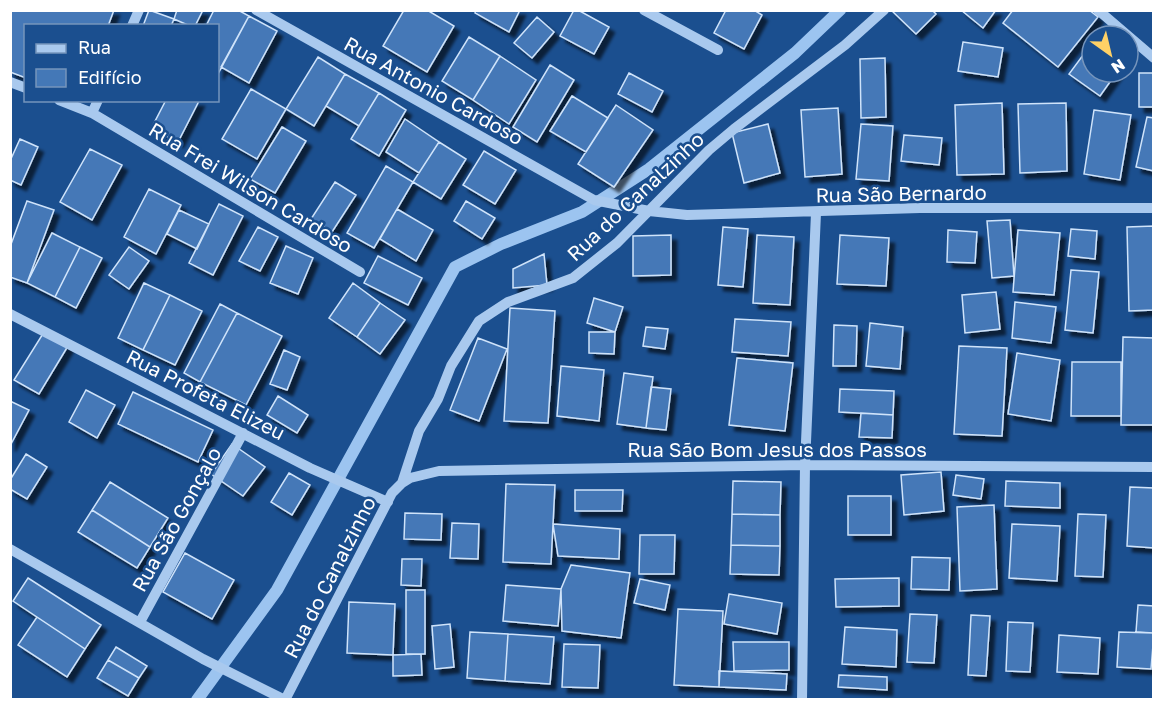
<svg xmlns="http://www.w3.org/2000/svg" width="1164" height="710" font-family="'Golos Text',sans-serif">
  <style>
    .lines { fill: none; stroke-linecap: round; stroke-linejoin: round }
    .stream { stroke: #9cc4f0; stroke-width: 12 }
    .building { fill: #4478b7; stroke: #cfe3fa; stroke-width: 1.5; filter: url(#shadow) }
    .minor { stroke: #a9c9ee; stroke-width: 10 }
    .labels { text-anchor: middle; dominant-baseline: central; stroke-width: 5; stroke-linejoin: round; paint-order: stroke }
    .street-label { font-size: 20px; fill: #fff; stroke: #1b4f8f }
  </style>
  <defs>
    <filter id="shadow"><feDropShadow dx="5.5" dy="5.5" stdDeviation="1.5" flood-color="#0009"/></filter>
  </defs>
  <rect width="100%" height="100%" fill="#1b4f8f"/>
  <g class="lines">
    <path class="stream" d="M197,700L277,590L455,267L501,244L582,212L649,169L795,53L840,10"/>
  </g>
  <path class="building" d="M10,10H114L108,26H26V78L10,72Z
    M149,10L174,19L171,26H143Z
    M177,10H203L195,26H190L174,19Z
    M214,10H238L249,16L218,74V26H206Z
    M404,10H427L454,26L427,72L383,46Z
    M476,10H520L509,32L475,13Z
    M574,10H578L609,27L594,54L560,36Z
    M726,10H754L762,15L744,49L714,33Z
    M891,10H932L936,14L916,34Z
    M961,10H996L983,28Z
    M1013,10H1089L1098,17L1058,67L1003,23Z
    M249,16L277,31L249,83L221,67Z
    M537,17L554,32L532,58L514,43Z
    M469,37L500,56L473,100L442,81Z
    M963,42L1003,48L998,77L958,71Z
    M1092,43V72H1117L1100,96L1069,74Z
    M500,56L536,80L509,124L473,100Z
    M318,57L345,74L314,126L286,109Z
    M885,58L886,117L861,118L860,59Z
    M550,65L574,80L537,142L513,127Z
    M629,73L663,91L652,112L618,94Z
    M1139,73H1154V107H1139Z
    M345,74L379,93L359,126L326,106Z
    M251,89L286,109L257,159L222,139Z
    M379,93L406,110L379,156L351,139Z
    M572,96L608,118L586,152L550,131Z
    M166,100L199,101L178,142L151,129Z
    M1002,103L1004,174L957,175L955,105Z
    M1066,103L1067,171L1020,173L1018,104Z
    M616,105L653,130L614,187L578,164Z
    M838,108L842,174L805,177L801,110Z
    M1094,110L1131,115L1120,180L1084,174Z
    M1147,117L1154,118V171L1136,167Z
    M405,119L439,142L419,173L386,152Z
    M768,124L780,173L744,183L732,133Z
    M861,124L893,126L889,181L856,179Z
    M282,127L306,141L275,193L250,179Z
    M904,135L942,138L939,165L901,161Z
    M20,139L38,147L21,185L10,180V161Z
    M439,142L466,159L441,199L413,182Z
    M90,149L122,165L92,220L60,202Z
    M484,151L516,170L495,204L463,185Z
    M386,166L413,182L374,248L347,233Z
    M335,182L356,195L332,232L311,219Z
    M149,189L181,205L156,254L124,237Z
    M27,201L54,210L27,283L10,277V247Z
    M466,201L495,218L482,239L454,221Z
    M219,204L243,216L213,275L189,263Z
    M397,209L433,230L416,261L380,239Z
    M179,210L209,224L197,249L167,234Z
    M1010,220L1014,276L992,278L987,221Z
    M1154,226V310L1129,311L1127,227Z
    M258,227L278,237L260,271L239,261Z
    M723,227L748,229L743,287L718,285Z
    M1071,229L1097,231L1095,259L1068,256Z
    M948,230L977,232L975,263L947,262Z
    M1018,230L1060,233L1054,295L1013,292Z
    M52,233L80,247L55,297L27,283Z
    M671,235V275L633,276V236Z
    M757,235L794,237L790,305L753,303Z
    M840,235L889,238L886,286L837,284Z
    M286,246L313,258L298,294L270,283Z
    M80,247L102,258L76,308L55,297Z
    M129,247L149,261L129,289L109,275Z
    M544,254L547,285L513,288V269Z
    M378,256L422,278L408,305L364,283Z
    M1071,270L1099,272L1093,333L1065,330Z
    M144,283L170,295L143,350L118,338Z
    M353,283L380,303L357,337L329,318Z
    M996,292L1000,329L965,333L962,295Z
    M170,295L202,311L175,365L143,350Z
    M594,298L623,307L615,332L587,323Z
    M1015,302L1056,307L1051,343L1012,338Z
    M380,303L405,320L380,354L357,337Z
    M220,304L237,313L200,382L184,373Z
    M510,308L555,311L548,423L504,421Z
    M237,313L282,336L246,405L200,382Z
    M735,319L791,322L788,356L732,352Z
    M870,323L903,327L900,369L866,366Z
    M834,325L857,326L856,366H833Z
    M646,327L668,329L665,349L643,346Z
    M44,332L68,346L39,394L14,380Z
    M589,332H615L614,354L589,353Z
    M1123,337L1154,338V425H1121Z
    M478,338L507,349L479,421L450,410Z
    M959,346L1007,348L1002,436L954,434Z
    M284,350L300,357L287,390L270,384Z
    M1017,353L1060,360L1051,421L1008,414Z
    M737,358L793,363L785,431L729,425Z
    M1072,362H1121V416H1071Z
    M561,366L604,370L599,421L557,416Z
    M624,373L653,377L646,428L617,424Z
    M651,387L671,389L666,430L646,428Z
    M840,389L894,391L893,415L839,412Z
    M86,390L115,405L97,438L69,422Z
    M133,392L213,430L198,462L118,424Z
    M278,396L308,415L297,433L267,415Z
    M10,401L29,410L10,446Z
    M861,413L893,415L892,438L859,437Z
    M232,444L265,467L243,496L211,474Z
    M26,454L47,467L27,499L10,489V480Z
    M941,472L944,511L904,515L901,475Z
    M289,473L310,485L292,515L271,502Z
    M956,475L984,479L981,499L953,495Z
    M733,481L781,482L780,515L732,514Z
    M1006,481L1060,483V508L1005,506Z
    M110,482L168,518L150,547L92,510Z
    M506,484L555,485L551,564L503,562Z
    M1130,487L1154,488V548L1127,546Z
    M575,490H623L622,511H575Z
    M848,496H891V535H848Z
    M994,505L997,589L960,591L957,507Z
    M92,510L150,547L137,568L78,532Z
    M405,513L442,514L441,540L404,539Z
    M732,514L780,515V546L731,545Z
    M1078,514L1106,515L1103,577L1075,576Z
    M452,523L479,524L478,559L450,558Z
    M553,524L620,529L619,559L558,556Z
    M1012,524L1060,526L1057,581L1009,578Z
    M640,535H675L674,574H639Z
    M731,545L780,546L779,575L730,574Z
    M185,553L234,580L212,619L163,592Z
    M912,557L950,558L949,590L911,589Z
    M402,559H422L421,586L401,585Z
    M571,565L630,573L621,638L562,631L561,589Z
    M28,578L101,625L85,649L13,601Z
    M899,578V606L836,607L835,579Z
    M640,579L670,585L665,610L634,603Z
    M506,585L561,589L558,626L503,621Z
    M406,590H425V654H406Z
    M729,594L782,603L777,634L724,624Z
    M349,602L395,604L393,655L347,653Z
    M1138,605L1154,606V633L1136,632Z
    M678,609L723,611L719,687L674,685Z
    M910,614L937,615L934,663L907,662Z
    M971,615L990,616L986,676L968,675Z
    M37,617L85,649L67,677L18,645Z
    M1008,622L1033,623L1030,672L1006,671Z
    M450,624L454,667L435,669L432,626Z
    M845,627L897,630L896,667L842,664Z
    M470,632L508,634L505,681L467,678Z
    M1119,632L1154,633L1151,669L1117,667Z
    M508,634L554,637L550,684L505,681Z
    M1059,635L1100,638L1098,674L1057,672Z
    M733,642H789V670L734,671Z
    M564,644L600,645L598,688L562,687Z
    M116,647L147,666L139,678L108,660Z
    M421,654L422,675L393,676V655Z
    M108,660L139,678L128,696L97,678Z
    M719,671L787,674L786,690L719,687Z
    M839,675L887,677V690L838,687Z"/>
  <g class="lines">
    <path class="minor" d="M256,10L594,200L649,211L687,215L920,208H1154
      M644,10L718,50
      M1098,10L1154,58
      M132,26L139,10
      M10,82L26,88
      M59,100L92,113L360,272
      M92,113L98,100
      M10,314L310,468L388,502
      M402,483L410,478L439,471L805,465L1154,467
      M10,549L203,659L285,700
      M140,622L243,433
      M285,700L392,493L402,483L419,431L438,399L451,366L479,321L508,302L573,278L617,243L709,150L734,129L845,45L884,10
      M802,700L805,465L816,213"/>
  </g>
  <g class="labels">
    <g class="street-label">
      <text transform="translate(434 90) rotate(29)">Rua Antonio Cardoso</text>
      <text transform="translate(251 187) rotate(31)">Rua Frei Wilson Cardoso</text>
      <text transform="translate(901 193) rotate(-1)">Rua São Bernardo</text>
      <text transform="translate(635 196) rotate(-43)">Rua do Canalzinho</text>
      <text transform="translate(206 394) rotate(27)">Rua Profeta Elizeu</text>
      <text x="777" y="449">Rua São Bom Jesus dos Passos</text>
      <text transform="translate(176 519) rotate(-61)">Rua São Gonçalo</text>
      <text transform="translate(329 577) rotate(-63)">Rua do Canalzinho</text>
    </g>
  </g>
  <rect width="1164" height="710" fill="none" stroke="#ffffff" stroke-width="24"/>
  <rect x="24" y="24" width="195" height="78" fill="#1b4f8f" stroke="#7695bc" stroke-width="1.5"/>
  <rect x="36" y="44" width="30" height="9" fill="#a9c9ee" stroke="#7695bc" stroke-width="1.5"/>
  <text x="78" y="54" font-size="18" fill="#ffffff">Rua</text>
  <rect x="36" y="69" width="30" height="18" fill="#4478b7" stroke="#7695bc" stroke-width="1.5"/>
  <text x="78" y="84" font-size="18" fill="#ffffff">Edifício</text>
  <g transform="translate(1110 54) rotate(146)"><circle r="28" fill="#1b4f8f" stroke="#7695bc" stroke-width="1.5"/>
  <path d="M0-4.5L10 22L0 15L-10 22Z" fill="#ffd166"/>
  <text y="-9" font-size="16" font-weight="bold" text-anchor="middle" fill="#ffffff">N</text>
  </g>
</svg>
